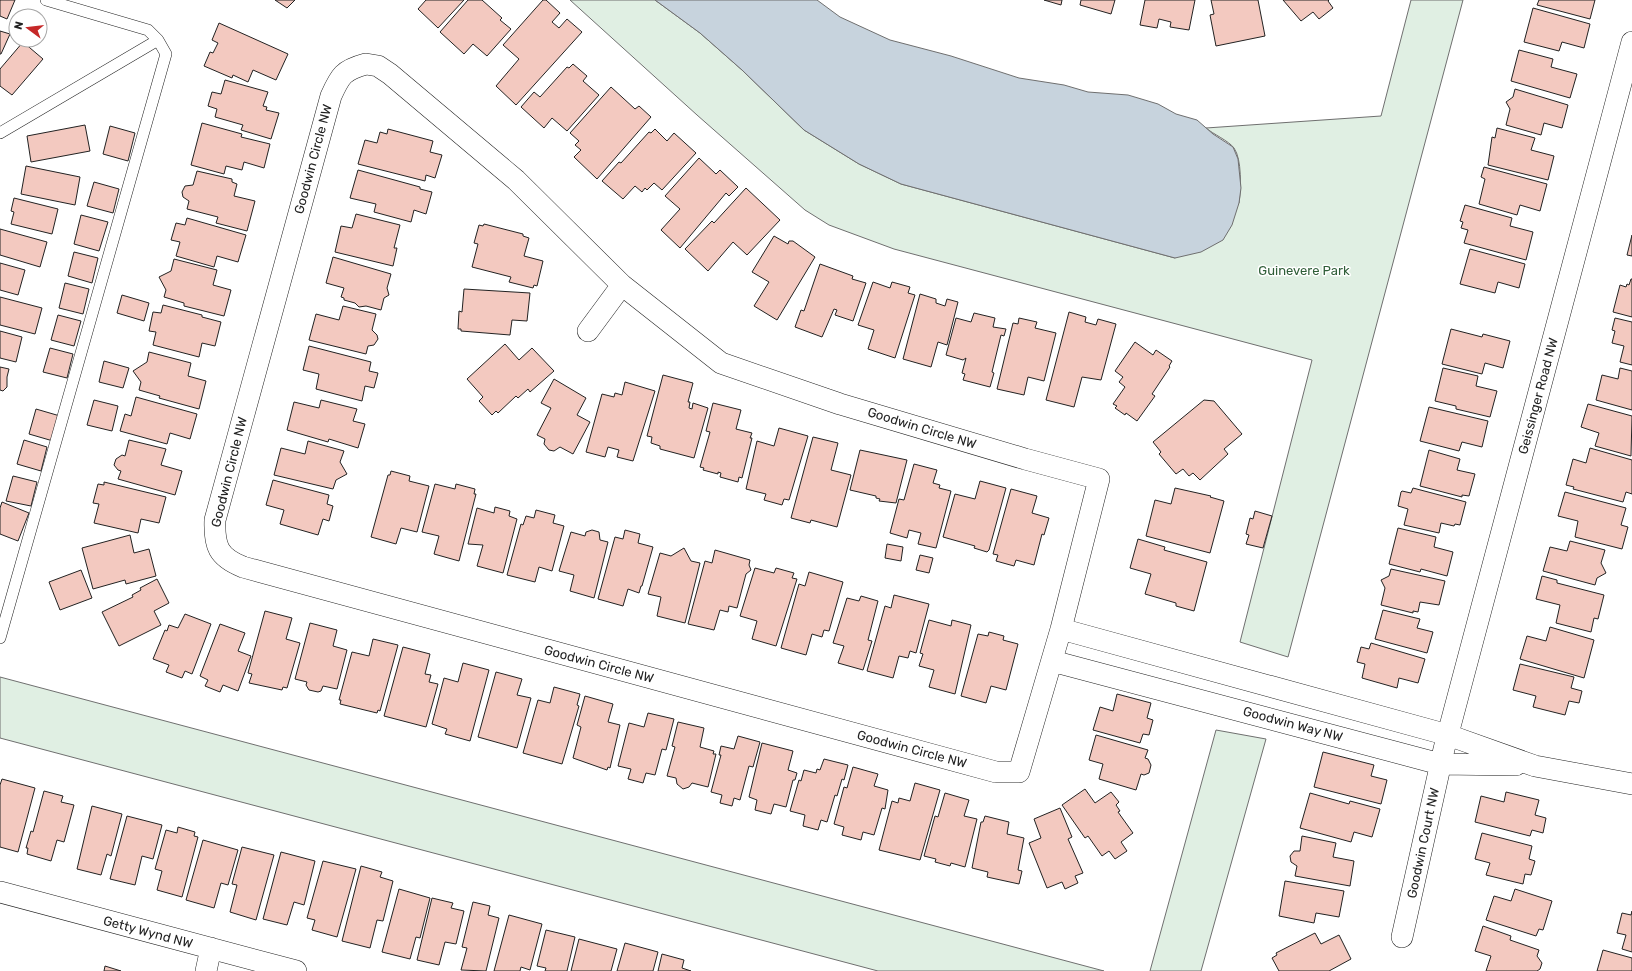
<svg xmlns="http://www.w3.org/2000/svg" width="1632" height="971" font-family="Rubik,sans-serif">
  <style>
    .green { fill: #e0efe3; stroke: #6f6f6f }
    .water { fill: #c7d3dd; stroke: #6f6f6f }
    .building { fill: #f3c9c0; stroke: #222 }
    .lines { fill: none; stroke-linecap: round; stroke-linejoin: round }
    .service-casing { stroke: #222; stroke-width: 12 }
    .minor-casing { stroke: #222; stroke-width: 22 }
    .service { stroke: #fff; stroke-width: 11 }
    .minor { stroke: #fff; stroke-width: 21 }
    .labels { text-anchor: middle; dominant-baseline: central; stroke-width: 3; stroke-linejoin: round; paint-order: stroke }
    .street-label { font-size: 13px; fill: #222; stroke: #fff }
    .park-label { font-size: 13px; fill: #2f5e38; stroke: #fff }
  </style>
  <rect width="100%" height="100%" fill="#fff"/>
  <path class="green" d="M570,0H655L700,33L742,70L804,130L859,164L901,184L1175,258L1239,203C1241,189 1242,159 1234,148C1229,141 1213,134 1206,128L1381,116L1411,0H1463L1288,657L1240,642L1312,360L894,249L829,225L805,210L697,115Z
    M0,677L1104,971H878L0,738Z
    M1216,730L1266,739L1201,971H1150Z"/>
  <path class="water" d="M655,0H817L840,17L890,40L951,56L1019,78L1064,85L1088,92L1128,95L1158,104L1176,114L1197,120L1213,134L1233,147L1238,159L1241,188L1239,203L1232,225L1223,240L1201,252L1175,258L901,184L859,164L804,130L742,70L700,33Z"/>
  <path class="building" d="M0,0H15L7,19L0,16Z
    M275,0H295L287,8Z
    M426,0H464L438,28L418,9Z
    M468,0H482L502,18L500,20L511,29L487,56L473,44L464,54L440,32Z
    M543,0H546L560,13L552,22L559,28L567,19L582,32L516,105L496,86L519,59L503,45Z
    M1044,0H1062L1061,5Z
    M1081,0H1115L1111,14L1080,5Z
    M1145,0H1195L1189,30L1170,27L1171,22L1159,19L1157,28L1140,25Z
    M1211,0H1258L1265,36L1216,46L1210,15L1214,14Z
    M1283,0H1329L1328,1L1333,8L1319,19L1313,12L1301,21Z
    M1539,0H1595L1590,19L1537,5Z
    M1533,8L1590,24L1584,48L1562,42L1559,51L1524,42Z
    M219,23L288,54L276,80L253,70L248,82L233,75L232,78L204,66L210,52L213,53L218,43L212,40Z
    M0,31L10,34L1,54H0Z
    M23,42L43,59L12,95L0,86V69Z
    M1519,50L1553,59L1551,67L1577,74L1570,98L1511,81Z
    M573,64L587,76L583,81L599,95L567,131L552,118L544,128L521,107L534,92L540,97L567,67L569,68Z
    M225,80L268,92L263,106L267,107L266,110L279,113L271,139L241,130L243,125L215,117L217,109L208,106L212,92L221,94Z
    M611,87L635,109L639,106L651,117L597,179L574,157L581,150L575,145L579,141L570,133Z
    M1515,89L1568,105L1562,128L1544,123L1541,135L1506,125L1510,109L1506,102L1513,97Z
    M202,123L242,134L241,137L270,144L264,168L244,162L242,170L226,166L224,174L191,165Z
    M85,125L90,151L31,162L27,136Z
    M110,126L135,133L128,161L103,154Z
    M1497,128L1535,138L1531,150L1554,156L1548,180L1488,165L1492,137L1495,138Z
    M388,129L433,141L430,152L442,155L435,178L426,175L425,181L358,164L365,140L377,143L380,132L387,134Z
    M655,129L667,141L674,133L696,153L662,190L654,183L647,190L645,188L642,192L635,186L623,199L602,181L619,162L621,163L649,132L651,133Z
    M699,158L716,174L720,170L738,187L729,196L726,193L680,248L661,230L680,209L665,196Z
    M26,166L80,177L75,205L21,194Z
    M1484,167L1547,184L1540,211L1520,205L1517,215L1479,204L1485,179L1481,177Z
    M358,170L420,187V189L432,192L426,214L414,210L411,222L374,212L376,204L350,198Z
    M197,171L232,179V182L237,184L234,196L255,201L247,231L216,223L218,217L187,209L189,201L183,197L182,192L185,186L193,185Z
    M94,182L119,189L113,213L87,206Z
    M746,188L780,220L747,255L733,242L708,271L685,249L712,221L714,223Z
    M14,198L58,209L52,234L11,224L14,212L11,211Z
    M1465,205L1512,218L1510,226L1533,232L1526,260L1464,243L1468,230L1461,228L1463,222L1460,221Z
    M356,214L400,225L394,248H397L393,266L335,252L341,226L352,228Z
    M81,215L108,222L99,251L74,244Z
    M187,218L246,235L238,262L217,256L214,267L176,256L180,242L171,240L176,223L185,225Z
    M484,224L523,234V236L529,238L524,256L543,261L537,286L534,285L533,288L509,282L511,277L472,267L478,244L474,243L479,225L483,226Z
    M0,229L47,242L40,267L0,255Z
    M1632,235V256L1627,255Z
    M774,236L788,244L789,241H793L815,257L777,320L754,306L769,282L752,272Z
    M1470,249L1525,264L1519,288L1498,282L1495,293L1460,284Z
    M74,252L98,258L92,283L68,276Z
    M333,257L391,274L387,288L389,295L384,298L381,310L366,306L359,307L355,303L344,300V298L341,297L344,288L326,283Z
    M174,259L217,270L213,285L231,290L224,316L184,306V303L164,297L166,290L159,277L171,271Z
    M0,263L25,270L18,295L0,290Z
    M820,264L853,276L852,279L866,283L853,321L835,315L837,310L834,309L822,337L795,327L801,310L804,311Z
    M1631,279H1632V317L1613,312L1620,285L1626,287L1627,284L1629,285Z
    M873,282L890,288L892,282L910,287L908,293L915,295L895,358L868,349L874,330L858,325Z
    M65,283L89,289L83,314L59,308Z
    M464,289L530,293L527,321L512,320L510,335L461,331V329H458L459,311L462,312Z
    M920,294L936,299V303L945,306L947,299L958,302L947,345L938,342L931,367L903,359Z
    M122,295L149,303L144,321L117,313Z
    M0,297L42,308L35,334L0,325Z
    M163,305L202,315V317L221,322L215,346L202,343L199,357L153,345L156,332L149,331L153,312L161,313Z
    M343,306L376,314L372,330L377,335L378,339L374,345L368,346L366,354L309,340L316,314L339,320Z
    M1069,312L1086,317L1085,322L1096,325L1098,319L1116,324L1101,380L1082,377L1074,407L1046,400Z
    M974,313L995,318L993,327L1006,329L1004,336L1001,335L992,372L994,373L990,387L963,380L965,374L962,373L966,358L963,360L946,355L956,318L971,322Z
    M58,315L81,321L74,346L51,340Z
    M1019,318L1037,322L1035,328L1056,333L1044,381L1028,377L1024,395L997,389L1013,323L1018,324Z
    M1615,318L1632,322V365L1620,362L1624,346L1612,343L1615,331L1612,330Z
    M1451,329L1482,337L1483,334L1510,341L1503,368L1485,363L1482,374L1442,364Z
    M0,331L22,337L16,362L0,358Z
    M1135,342L1153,355L1156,350L1172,361L1169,366L1170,367L1152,394L1155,396L1137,421L1126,413L1125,415L1115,408L1117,406L1113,404L1125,387L1119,382L1123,377L1115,371Z
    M505,344L519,360L532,348L554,371L530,392L528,389L518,398L516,396L498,413L496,411L492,415L479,401L483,397L467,379Z
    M309,346L371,362L369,371L378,373L374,388L365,386L362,401L316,389L319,374L303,370Z
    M50,348L73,354L67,378L43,372Z
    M149,352L191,363L188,376L206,381L199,409L159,398L160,396L139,390L141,382L133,371L147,362Z
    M104,361L129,368L123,388L99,382Z
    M0,367L9,369L7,377V387L3,391L0,390Z
    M1443,368L1478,376L1476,386L1497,391L1490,417L1456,409V406L1435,401Z
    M1620,368L1632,371V410L1596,400L1602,375L1618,379Z
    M663,375L693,383L688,402H690L689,408L692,409L693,403L708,408L694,458L660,449V446L651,443L652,437L647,436Z
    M554,379L586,398L577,415L590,422L573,454L560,447L554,451L549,450L544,444L545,439L537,435L551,408L541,403Z
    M625,382L655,391L633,461L617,457L619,450L608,447L605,457L586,452L602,394L614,397L615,393L622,395Z
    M136,397L197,414L190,439L170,433L167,444L120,431L125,414L131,416Z
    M94,400L118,406L112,431L87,425Z
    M321,400L357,409L353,421L365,424L358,448L329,439L328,442L287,430L294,402L319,408Z
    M1204,400L1214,401L1242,434L1224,449L1228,454L1200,480L1193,473L1189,476L1183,469L1176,474L1159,454L1161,452L1153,442Z
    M713,403L741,410L736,429L752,433L750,438H752L742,478L739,477L738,482L720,477L721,473L718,472V474L703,470L704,468L700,467L710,432L706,431Z
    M1588,404L1632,416L1631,456L1595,446L1599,433L1581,427Z
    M1429,407L1488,421L1482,447L1462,442L1459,451L1420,441Z
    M36,409L60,416L53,441L29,434Z
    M779,428L808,436L789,500L784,499L782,505L764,500L766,494L746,489L757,441L774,446Z
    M813,437L838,443L831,470L851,475L837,527L811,520L810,523L791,518Z
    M24,440L47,447L41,471L17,464Z
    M129,440L166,449L161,465L182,471L175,495L118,479L121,471L118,470L114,465L116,459L122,455L125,456Z
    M308,441L344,451L340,462L347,474L336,480L333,489L274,475L281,448L305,454Z
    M1590,448L1632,460V494L1626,492L1623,502L1573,489L1574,487L1566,485L1573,459L1586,463Z
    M860,450L907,460L896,503L879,501L880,499L876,498V496L850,490Z
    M1429,450L1460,459L1457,470L1475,474L1469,496L1462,495V497L1420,486Z
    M914,464L937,470L933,483L940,485L939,488L951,491L936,548L918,544L921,533L909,530L907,538L890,533L899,499L904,500Z
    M391,471L410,476L409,481L429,486L417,532L401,528L396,544L371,537L388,475H390Z
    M13,476L37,482L31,506L6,501Z
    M273,480L329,495L327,504L333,506L329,521L323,519L318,535L280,524L284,510L266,505Z
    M980,481L1006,488L989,550L987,552L974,548L975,546L943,537L955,494L975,499Z
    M104,482L166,497L159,523L141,519L138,533L94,523L99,504L93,503L98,484L104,485Z
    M435,484L455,489L456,484L475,489L474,494H476L459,561L434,554L439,536L422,532Z
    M1175,488L1211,496L1210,497L1224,501L1210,553L1146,536L1155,500L1171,504Z
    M1413,488L1466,502L1460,525L1455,524L1454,526L1441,523L1439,533L1404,525L1408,509L1398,506L1401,492L1402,491L1411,493Z
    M1011,489L1037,496L1032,513L1049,518L1044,535L1042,534L1034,565L1016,560L1014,566L996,561L998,555L993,554Z
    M1565,492L1626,508L1621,525L1628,527L1622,549L1575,537L1578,521L1558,516Z
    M2,502L29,513L18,541L0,534V508Z
    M495,507L510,511L509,516L517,519L503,573L477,566L483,545L468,544L477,508L494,513Z
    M536,510L555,515L553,523L564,526L552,571L539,567L535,582L507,575L521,524L523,525L526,516L534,518Z
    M1255,511L1272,516L1263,548L1246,544L1249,535L1246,534L1250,518L1253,519Z
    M1398,528L1436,537L1434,547L1453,552L1447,576L1421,569L1420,572L1389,564Z
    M592,530L599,532L600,540L608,542L594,598L570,591L574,575L559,571L571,532L585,536L586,532Z
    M625,530L640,534L638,543L653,547L642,586H641L639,593L628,589L623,606L598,599L615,537L623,539Z
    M130,535L134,553L149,549L156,576L126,584L125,580L93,589L82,548Z
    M1138,539L1165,547L1164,550L1207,562L1194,611L1176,606V603L1145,594L1151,574L1130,568Z
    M1570,541L1605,550L1601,563L1606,573L1597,578L1595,585L1543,571L1550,547L1567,551Z
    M887,544L903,547L901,561L885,558Z
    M684,548L691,561L700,563L685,623L657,616L661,597L648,594L660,553L671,556Z
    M715,550L750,560L749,565L751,570L746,574L737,608L729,606L728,612L720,610L714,630L688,624L705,561L712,563Z
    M920,555L933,558L929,573L916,570Z
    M755,568L774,573L776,568L794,573L792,578L797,579L776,646L752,639L757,621L740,616Z
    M1391,569L1445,581L1439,605L1420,602L1418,612L1413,611V613L1381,605L1385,588L1381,580L1389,576Z
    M81,570L92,598L60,610L49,582Z
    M809,572L843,582L829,631L824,630L822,637L812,634L806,655L781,648L799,584L805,586Z
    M1542,576L1557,580V583L1604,595L1598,619L1594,618L1591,632L1556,623L1560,605L1536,599Z
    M157,579L169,603L154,611L161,625L119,646L102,612L133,597L132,595L141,590L140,588Z
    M894,595L929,604L916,653L910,651L908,658L899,656L893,678L867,671L885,606L891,608Z
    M861,596L878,601L868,640L872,641L863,670L838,663L844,646L833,643L847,598L859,601Z
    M1383,610L1420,619L1417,628L1433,632L1427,653L1375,639Z
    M265,611L292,618L286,639L300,643L287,688L283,687L282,690L249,683L252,674L248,673Z
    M185,614L211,624L192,674L185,671L182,678L166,672L169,665L153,659L165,630L167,631L169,625L178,628Z
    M929,620L951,626L952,620L971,625L955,694L929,687L934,670L919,666L923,654L920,653Z
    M310,623L337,630L333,646L347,650L337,689L323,686L321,691L318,692L309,690L306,685L307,682L295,679Z
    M220,624L245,633L238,651L251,656L238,691L223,685L220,692L205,686L208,680L200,676Z
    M1550,627L1594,640L1584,678L1520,659L1527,636L1546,641Z
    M989,632L1004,636L1003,640L1018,644L1006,690L991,686L986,703L961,696L978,634L988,636Z
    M373,639L398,645L380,711L378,710L377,713L340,704L341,700H339L352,652L369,656Z
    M1371,643L1425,659L1418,683L1399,678L1397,688L1362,678L1365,664L1357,662L1361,647L1369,649Z
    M403,647L430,654L425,674L431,675L429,682L438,684L426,727L384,716Z
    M463,663L489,670L470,741L445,734L447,729L432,724L444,678L458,682Z
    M1520,664L1574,677L1571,688L1582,691L1579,703L1569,701L1565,715L1533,707L1536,696L1513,690Z
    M496,672L522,679L517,695L531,698L517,748L478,737Z
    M554,687L580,694L577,705L579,706L562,764L523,753L538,700L550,703Z
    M1117,694L1151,703L1147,718L1153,720L1149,735L1143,734L1140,743L1093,730L1100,707L1113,711Z
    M585,696L613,704L608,722L620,725L610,768L608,767L607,770L573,758L581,727L577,725Z
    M648,713L674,719L666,750L662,749L655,775L646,773L643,783L628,779L631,769L618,766L629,723L644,727Z
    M678,722L704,728L700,747L714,751L713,754H716L708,787L692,783L689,787L683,789L677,784L676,778L667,776L675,747L672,746Z
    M1096,735L1148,750L1145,758L1148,759L1151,765L1149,773L1144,775L1141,774L1136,790L1099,779L1103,764L1089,760Z
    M738,736L760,742L753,767L749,766L740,800L734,798L732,806L720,803L722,795L711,792L721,755H719L721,746L734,749Z
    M762,743L793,751L788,770L797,773L795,780H793L786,807L774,804L771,814L755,810L757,800L749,797Z
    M1323,752L1374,765L1371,776L1387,780L1381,804L1314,787Z
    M824,759L848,765L844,780L842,779L837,796L835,795L827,822L821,820L818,830L803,826L805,815L790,811L799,780L801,781L804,770L816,773L817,769L820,770Z
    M853,767L878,774L874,786L888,790L885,809L882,808L874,835L863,832L861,840L842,835L844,827L834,824L844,787L847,788Z
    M2,779L35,788L18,852L0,847V785Z
    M915,783L940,790L920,860L879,850L892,801L898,803L899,798L910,801Z
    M1085,789L1095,803L1111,792L1119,802L1116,805L1120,811L1118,812L1133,833L1121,842L1127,851L1115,859L1109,851L1102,856L1088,836L1085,838L1062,805Z
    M44,791L63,796L61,802L74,805L64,842L57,840L51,861L27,854L28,848H26L31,831L33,832Z
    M1506,792L1539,800L1535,815L1546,818L1543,833L1532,830L1530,836L1475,822L1481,796L1504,802Z
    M945,793L969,800L964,816L977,819L965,867L951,863L950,866L935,862L936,859L924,856L935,816L938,817Z
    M1310,793L1349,804L1350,801L1380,809L1372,837L1354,832L1351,842L1300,828Z
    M92,806L122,814L111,856L107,854L101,875L77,869Z
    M1060,808L1072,837L1068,839L1083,873L1075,876L1078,883L1065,889L1062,882L1047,888L1029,843L1041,838L1034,819Z
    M127,816L162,825L153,859L142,856L135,885L110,879Z
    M985,816L1009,822L1007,834L1024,838L1018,870L1022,871L1019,884L987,877L988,872L972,868L981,822H983Z
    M178,827L195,832L194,836L198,837L182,897L157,890L162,871L155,869L166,830L177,833Z
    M1482,833L1532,846L1529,859L1535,861L1531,875L1525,874L1523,884L1486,875L1490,863L1475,859Z
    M1302,836L1336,843L1333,857L1354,861L1350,886L1295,876L1297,866L1291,862L1290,856L1294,851H1300Z
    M203,840L238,850L228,885L221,883L214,908L186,900Z
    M242,847L274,855L256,920L230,912L237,885L232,884Z
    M281,852L315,861L304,905L294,902L287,925L263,919Z
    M323,861L356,869L337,937L312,930L315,920L307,918Z
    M361,866L382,872L380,877L393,881L383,921L377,920L370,948L342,941Z
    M1285,881L1344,891L1339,917L1316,913L1314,923L1279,916Z
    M399,889L430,898L420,938L416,937L410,959L382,952Z
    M1515,889L1552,901L1543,930L1539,929L1536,936L1486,920L1494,896L1511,901Z
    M432,898L453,903L451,908L464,911L456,944L445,942L439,965L417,960Z
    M473,902L490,906L488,915L499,918L486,971L461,970L467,948L462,947Z
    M1632,911V952L1622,949L1626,935L1617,933L1622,913L1631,915Z
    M509,915L542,924L530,970L521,967L520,971H494Z
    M1483,926L1511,936L1510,940L1539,950L1537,956L1542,963L1540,969L1537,971H1486L1491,956L1475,951Z
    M546,930L575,937L567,971H545L546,968L537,966Z
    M1315,933L1321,944L1339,935L1351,959L1329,971H1279L1272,958L1277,955L1276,953Z
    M579,939L617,949L611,971H571Z
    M625,943L658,952L653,971H617Z
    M1603,950L1632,958V971H1597Z
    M662,954L684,960L682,968L691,971H658Z
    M105,966L121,971H104Z"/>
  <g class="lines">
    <defs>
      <path id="service" d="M0,133L158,40
        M0,638L166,54L158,40L148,30L46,0"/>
      <path id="minor" d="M366,64L378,66L390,74L516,180L622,285L721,363L840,404L1025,459L1099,479L1061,629L1019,772H996L243,567C218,557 214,546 215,520L331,96C340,76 343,70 366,64Z
        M588,331L622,285
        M1061,629L1448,735L1535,766L1632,784
        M1052,661L1440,764L1516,765
        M0,892L296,971
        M1402,937L1444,749L1632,42
        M206,971L211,948"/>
    </defs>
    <use href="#service" class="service-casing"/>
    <use href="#minor" class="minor-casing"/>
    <use href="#service" class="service"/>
    <use href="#minor" class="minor"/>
  </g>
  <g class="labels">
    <g class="street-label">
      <text transform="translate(313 159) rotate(-75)">Goodwin Circle NW</text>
      <text transform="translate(1538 396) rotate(-75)">Geissinger Road NW</text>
      <text transform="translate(922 428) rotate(17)">Goodwin Circle NW</text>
      <text transform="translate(229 472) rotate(-76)">Goodwin Circle NW</text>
      <text transform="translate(599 664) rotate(15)">Goodwin Circle NW</text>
      <text transform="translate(1293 724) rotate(15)">Goodwin Way NW</text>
      <text transform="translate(912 749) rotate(15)">Goodwin Circle NW</text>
      <text transform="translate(1423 843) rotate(-78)">Goodwin Court NW</text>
      <text transform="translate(148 932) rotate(15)">Getty Wynd NW</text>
    </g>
    <g class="park-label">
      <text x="1304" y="270">Guinevere Park</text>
    </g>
  </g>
  <g transform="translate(28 28) rotate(285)"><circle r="19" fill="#ffffff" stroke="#a7a7a7"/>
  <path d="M0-3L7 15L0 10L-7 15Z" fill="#c62828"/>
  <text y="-6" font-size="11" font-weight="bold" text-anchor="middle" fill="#222222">N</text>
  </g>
</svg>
